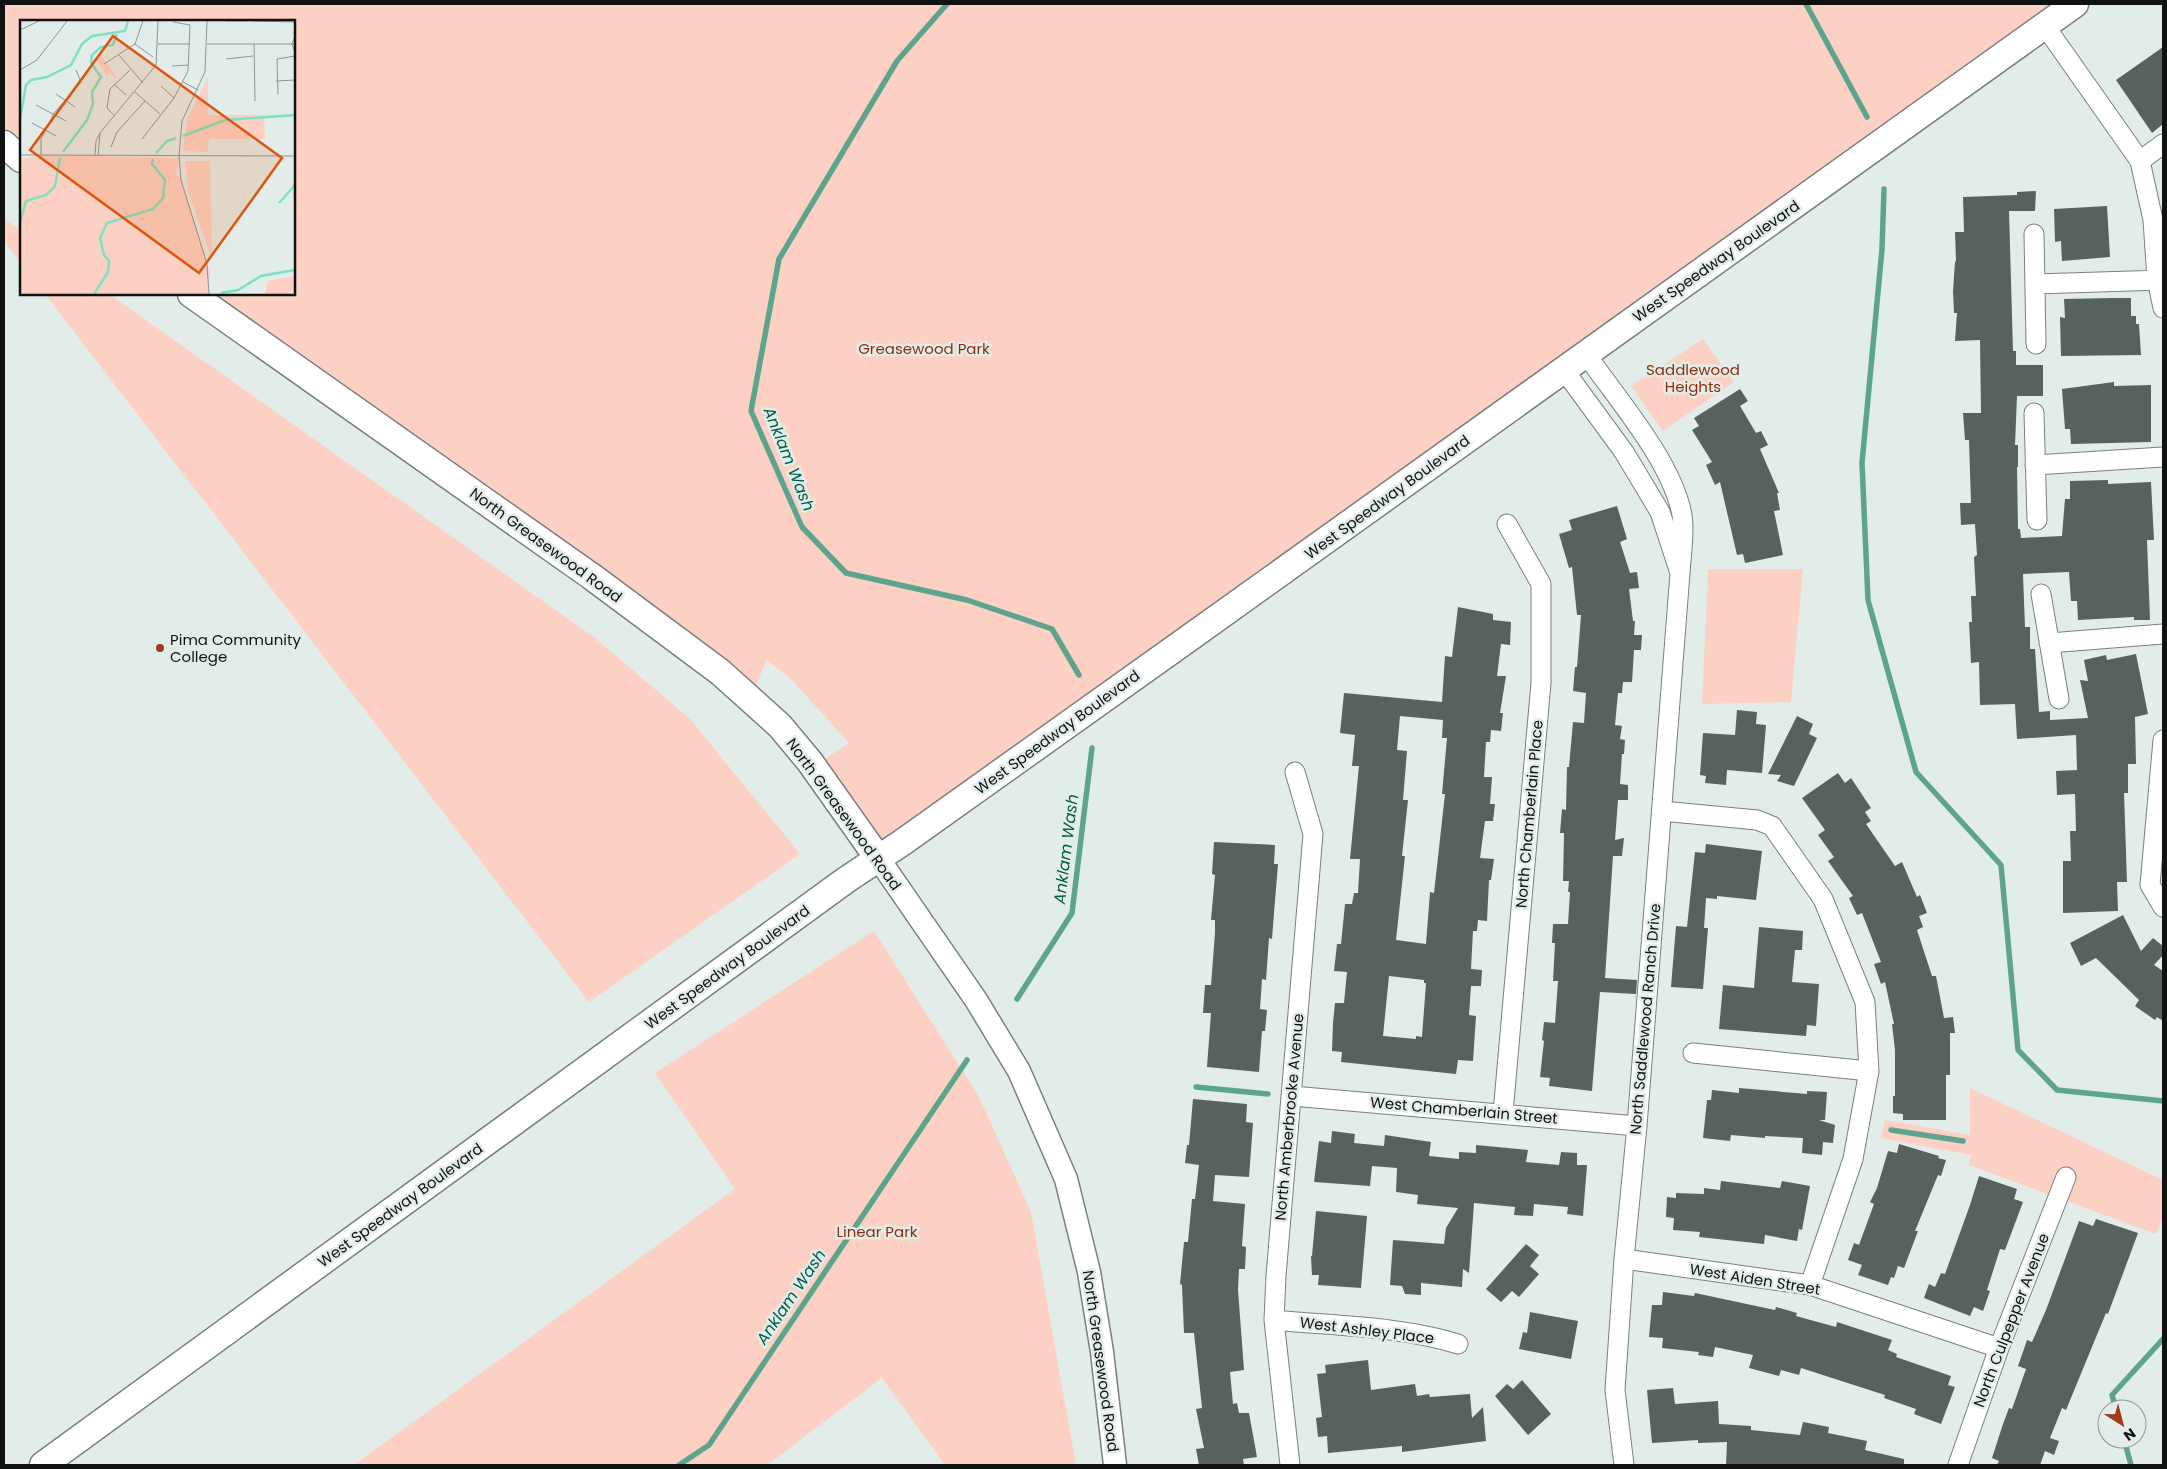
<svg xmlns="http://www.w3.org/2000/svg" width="2167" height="1469" font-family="Poppins,sans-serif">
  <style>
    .green { fill: #fcd0c3 }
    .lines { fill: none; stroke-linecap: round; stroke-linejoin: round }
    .stream { stroke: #5ca48d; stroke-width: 5.5 }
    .building { fill: #58615e; fill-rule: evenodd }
    .minor-casing { stroke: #77807c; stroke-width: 21 }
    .tertiary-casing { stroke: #77807c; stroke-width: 25 }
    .secondary-casing { stroke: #77807c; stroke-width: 29 }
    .minor { stroke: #fff; stroke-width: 19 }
    .tertiary { stroke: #fff; stroke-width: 22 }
    .secondary { stroke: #fff; stroke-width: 26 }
    .poi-dot { fill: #a13a18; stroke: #e2ede9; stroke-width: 2 }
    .labels { text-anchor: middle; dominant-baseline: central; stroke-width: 5; stroke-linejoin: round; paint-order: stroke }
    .street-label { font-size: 15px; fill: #0f1211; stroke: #e2ede9 }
    .park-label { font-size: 15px; fill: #8d2d0a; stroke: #e2ede9 }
    .poi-label { font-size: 15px; fill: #0f1211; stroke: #e2ede9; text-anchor: start }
    .water-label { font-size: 16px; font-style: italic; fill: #025c48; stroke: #e2ede9 }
    .inset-river { fill: none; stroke: #7de2c2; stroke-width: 2.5 }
    .inset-road { fill: none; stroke: #8e9593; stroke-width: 1 }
    .view { fill: #dd550c; fill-opacity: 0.15; stroke: #dd550c; stroke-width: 2.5 }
    .inset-edge { fill: none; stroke: #0f1211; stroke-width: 2.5 }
  </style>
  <rect width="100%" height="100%" fill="#e2ede9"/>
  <path class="green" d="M4,4H2061L1564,370L871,848L810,769L849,743L790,678L766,660L751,700L196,294H294V21H21V157L4,143Z
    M4,219L21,231V263L4,241Z
    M45,294H109L595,638L690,719L800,854L589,1002Z
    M1703,339L1734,382L1663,431L1631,386Z
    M1708,569H1803L1791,702L1702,704Z
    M874,931L979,1097L1031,1212L1076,1465H945L882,1378L767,1465H354L735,1189L655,1073Z
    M1970,1088L2163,1180V1217L2156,1234L1969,1165L1971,1155L1881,1138L1885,1120L1970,1135Z"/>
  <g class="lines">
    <path class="stream" d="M947,4L897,61L779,259L751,411L802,527L846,573L967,600L1052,629L1079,675
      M1806,4L1867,117
      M1884,189L1882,249L1862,463L1868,600L1916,772L2001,865L2018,1050L2057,1090L2163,1101
      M1017,999L1072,913L1092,748
      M1196,1087L1268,1094
      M1891,1130L1963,1141
      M2116,1409L2112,1395L2163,1339
      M2124,1439L2131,1465
      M679,1465L709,1445L967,1060"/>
  </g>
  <path class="building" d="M2163,47V124L2152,133L2116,80Z
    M2036,191L2035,211H2009L2013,351H2016V365H2043V396H2017L2015,445H2018V467H2017L2018,529H2020L2021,538L2062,536L2065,499H2070V481L2108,480V484L2151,482L2154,540H2147L2150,620H2134V617L2078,620L2077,601H2071L2069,572L2023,574L2025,627H2030V649H2035L2039,712L2050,711V720L2088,718L2080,680L2088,681L2084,660L2106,655L2107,660L2136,654L2148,714L2135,717L2136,764H2128V793H2124L2127,882H2117L2118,911L2063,913V861H2071L2070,831H2076L2075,794L2057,795L2056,771L2077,770L2076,735L2017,739L2015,704L1980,705L1979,662L1971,663L1969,622H1972L1971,596H1976L1974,557L1977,555L1975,524L1961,525L1960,503H1971L1969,440H1965L1963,413H1981L1980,340L1955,341L1957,313H1954L1953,291L1955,262L1956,261L1955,232H1964L1963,197L2017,195V192Z
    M2107,206L2110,257L2062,261L2061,241L2055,242L2054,209Z
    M2112,298H2131V316H2136V324H2139L2141,355L2061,356L2060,317L2065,318L2064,299Z
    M2114,382V386L2151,385V442L2071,444L2070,429H2065L2062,389Z
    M1740,389L1748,401L1740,406L1756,433L1761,431L1768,445L1760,449L1779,493H1777L1780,510L1774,511L1783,555L1745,563L1743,554L1737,555L1720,482L1715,485L1706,465L1712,462L1692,430L1699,426L1694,418Z
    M1617,506L1627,539L1620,542L1630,573L1637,572L1639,588L1629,589L1633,621H1635L1634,635H1642L1641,650H1634L1632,682H1623L1622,693H1618L1615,725L1622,726L1620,739L1625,740L1624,754H1622L1620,784L1628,785V800H1618L1615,840L1624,838L1622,856H1613L1605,978L1637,980L1636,994L1600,992L1592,1091L1549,1086L1550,1078L1540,1077L1544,1041L1542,1040L1544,1022L1555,1023L1558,981H1553L1555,943H1552L1553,924H1568L1570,892H1568L1569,881H1563L1564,833H1560L1562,809L1566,810L1567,767H1569L1573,722L1584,723L1586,693L1573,691L1575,667H1577L1581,615H1577L1572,567L1569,568L1559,534L1572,530L1569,520Z
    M1458,607L1493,614V620L1511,622L1510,645L1501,644L1497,676H1506L1500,713H1503L1501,731L1491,730L1490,742H1486L1484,777H1492L1490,804H1495L1493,821H1485L1480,858L1494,859L1491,880H1489L1487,921L1478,920L1477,931H1473L1471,969L1482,970L1481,986H1471L1469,1015L1476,1016L1473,1061L1458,1060L1456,1074L1341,1062L1342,1052L1332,1051L1333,1023L1335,1003H1344L1347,972L1334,971L1337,944H1341L1345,904H1352L1354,893H1358L1360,859H1350L1359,766H1352L1355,735L1340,733L1344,693L1442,702L1445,656L1452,657ZM1400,716L1443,720L1442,738H1447L1442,794H1445L1434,893L1430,892L1426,944L1396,940L1405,856H1402L1408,800H1403L1407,751L1397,750ZM1389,976L1424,980V983H1426L1422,1037L1416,1036V1039L1383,1036Z
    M1737,710L1757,712L1756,724L1766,725L1762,773L1727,770L1726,785L1705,783L1706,776L1700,775L1703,733L1735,735Z
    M1797,716L1813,724L1809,734L1817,738L1794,786L1777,781L1781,775L1768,774Z
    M1838,773L1845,783L1851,778L1871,808L1865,812L1871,821L1866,824L1895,866L1902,862L1917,897L1920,895L1927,913L1919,916L1923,927L1917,930L1932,976H1936L1944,1018L1953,1017L1955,1033H1950V1075H1946V1120H1903V1114L1893,1113V1096H1895V1050L1892,1024H1894L1885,982L1881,984L1874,964L1881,962L1862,913L1857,915L1849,898L1853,896L1828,861L1834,857L1818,835L1825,830L1802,798Z
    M1214,842L1275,845L1274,864H1278L1274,913L1272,939L1269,938L1266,980L1262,979L1260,1009L1267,1010L1265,1031H1262L1259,1072L1207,1067L1211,1013H1203L1205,985H1211L1215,933V920H1211L1215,875L1212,874Z
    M1706,844L1762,851L1756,900L1717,896V899L1706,898L1704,928H1708L1703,989L1671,987L1676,926L1687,927L1695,852L1705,853Z
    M2123,915L2141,951L2153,938L2163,946V955L2154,965L2163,971V1021L2157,1017L2155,1020L2135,1006L2139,1000L2096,958L2081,966L2070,943Z
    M1759,927L1803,931L1802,950H1795L1792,982L1819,984L1816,1026L1807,1025L1806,1036L1719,1029L1723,985L1754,988Z
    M1739,1088L1807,1094V1091L1827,1092L1825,1120H1819L1835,1125L1833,1143L1823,1142L1822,1155L1802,1153L1803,1138L1765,1136V1138L1731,1135L1730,1141L1703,1138L1707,1100H1711L1712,1090L1739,1093Z
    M1193,1099L1247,1104L1246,1122L1253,1123L1249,1177L1215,1175L1213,1201L1245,1204L1242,1246L1246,1247L1245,1269H1239L1238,1290L1244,1370L1230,1372L1233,1404L1237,1403L1239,1413H1249L1257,1457L1243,1459L1244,1465H1199L1196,1449L1204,1448L1196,1409L1202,1408L1194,1333H1184L1182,1285L1180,1284L1184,1242H1188L1192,1199H1195L1199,1165L1185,1163L1187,1145H1189Z
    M1332,1131L1355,1134L1354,1143L1384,1146L1385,1135L1431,1142L1429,1156L1459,1159V1152L1476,1153V1145L1528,1150L1526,1162L1559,1165L1561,1152L1577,1153V1165H1587L1583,1216L1567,1214L1568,1207L1534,1204L1533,1216L1514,1215L1515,1207L1474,1203L1469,1273L1463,1269L1462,1287L1421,1283V1295L1405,1294L1402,1286L1390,1285L1393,1240L1444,1244L1446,1228L1458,1208L1417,1204L1418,1195L1396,1192L1397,1168L1372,1166L1370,1186L1314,1182L1319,1141L1331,1143Z
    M1899,1144L1939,1156L1938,1158L1946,1160L1941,1176L1938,1175L1915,1231H1918L1904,1268L1898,1266L1894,1278L1891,1277L1888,1285L1858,1275L1862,1265L1848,1260L1854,1243L1859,1245L1874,1204L1870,1202L1877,1188L1888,1151L1897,1153Z
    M1979,1176L2017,1189L2014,1199L2023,1202L2005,1250L2000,1249L1987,1290L1990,1291L1983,1311L1974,1307L1970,1316L1924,1298L1929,1284L1935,1287L1941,1273L1945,1274L1970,1205Z
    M1721,1181L1780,1188L1782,1181L1810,1186L1802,1230L1799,1229L1797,1241L1765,1235L1764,1244L1699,1237L1700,1232L1673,1230L1674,1218L1666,1217L1667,1197L1676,1198V1193L1704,1194V1188L1720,1190Z
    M1316,1211L1367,1216L1361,1288L1318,1285L1319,1275H1312L1311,1256H1312Z
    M2096,1219L2138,1233L2108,1314L2106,1313L2066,1410L2062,1408L2050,1438L2059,1441L2054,1455L2045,1451L2040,1465H1997L1999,1461L1992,1458L2003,1424L2009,1408L2012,1409L2026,1369L2018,1366L2027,1340L2032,1342L2046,1310L2079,1221L2093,1226Z
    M1526,1244L1539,1255L1530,1266L1539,1274L1519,1297L1512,1291L1501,1302L1486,1289Z
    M1663,1292L1694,1296L1695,1293L1775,1310L1776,1307L1797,1313L1796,1316L1836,1327L1837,1322L1892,1340L1888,1350L1897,1354L1896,1357L1951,1376L1948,1385L1955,1387L1941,1424L1914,1414L1916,1409L1884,1398L1885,1395L1801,1368L1799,1375L1781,1370L1779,1376L1749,1368L1753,1355L1715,1347L1713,1357L1698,1355L1699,1352L1662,1348L1663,1338L1649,1337L1652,1305H1662Z
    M1530,1312L1578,1321L1571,1359L1519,1349L1523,1332L1527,1333Z
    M1368,1360L1371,1390L1415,1384L1417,1396L1429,1394L1430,1397L1470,1394L1472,1418L1483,1407L1486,1441L1402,1452V1446L1328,1453L1327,1436L1318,1437L1316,1418L1322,1417L1317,1374L1326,1373L1325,1365Z
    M1522,1380L1551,1414L1528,1435L1495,1396L1507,1384L1513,1389Z
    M1673,1388L1675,1404L1718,1401L1719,1424L1751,1426V1430L1800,1435L1803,1422L1829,1427L1828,1433L1867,1441L1865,1450L1904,1459V1465H1726L1727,1442L1698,1443V1440L1652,1443L1647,1390Z"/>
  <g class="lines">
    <defs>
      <path id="minor" d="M2045,26L2140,161L2153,220L2157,279L2163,308
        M2140,161L2163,144
        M2034,234L2036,344
        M2035,284L2163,280
        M1564,370L1624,452L1660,512L1680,573C1681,556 1685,531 1682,515C1672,461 1617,399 1586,354
        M2034,413L2037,520
        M2035,465L2163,457
        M2041,594L2059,699
        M2049,643L2163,634
        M2163,740L2150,885L2163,907
        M1662,811L1757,820L1772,826L1823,899L1865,1002L1869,1071L1853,1159L1810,1285
        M1693,1053L1869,1071
        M1292,1096L1637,1126
        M1503,1113L1541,683V584L1507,524
        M1624,1259L1810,1285L1999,1348
        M1274,1320C1335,1326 1400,1326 1458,1344
        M1290,1465L1274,1320L1276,1276L1313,834L1295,772
        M1624,1465L1615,1390L1624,1259L1637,1126L1680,573
        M1958,1465L1999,1348L2066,1177"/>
      <path id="tertiary" d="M878,858L976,1000L1019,1071L1066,1179L1089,1272L1102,1352L1115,1465"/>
      <path id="secondary" d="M4,144L21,159
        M191,294L591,576L720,672L780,726L810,762L878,858
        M43,1465L846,880L903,842C1294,563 1686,285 2075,4"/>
    </defs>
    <use href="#minor" class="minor-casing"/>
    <use href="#tertiary" class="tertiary-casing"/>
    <use href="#secondary" class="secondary-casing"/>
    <use href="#minor" class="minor"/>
    <use href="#tertiary" class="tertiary"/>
    <use href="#secondary" class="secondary"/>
  </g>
  <circle class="poi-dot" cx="160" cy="648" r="5"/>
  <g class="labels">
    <g class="street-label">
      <text transform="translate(1716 261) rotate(-35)">West Speedway Boulevard</text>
      <text transform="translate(1387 497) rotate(-36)">West Speedway Boulevard</text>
      <text transform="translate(546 545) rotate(36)">North Greasewood Road</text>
      <text transform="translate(1057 732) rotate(-36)">West Speedway Boulevard</text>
      <text transform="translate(844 814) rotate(54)">North Greasewood Road</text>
      <text transform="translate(1529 814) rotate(-85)">North Chamberlain Place</text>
      <text transform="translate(727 967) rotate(-36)">West Speedway Boulevard</text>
      <text transform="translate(1645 1019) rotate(-85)">North Saddlewood Ranch Drive</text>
      <text transform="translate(1464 1110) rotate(5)">West Chamberlain Street</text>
      <text transform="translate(1289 1117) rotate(-85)">North Amberbrooke Avenue</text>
      <text transform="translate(400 1205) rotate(-36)">West Speedway Boulevard</text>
      <text transform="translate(1755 1279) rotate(9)">West Aiden Street</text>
      <text transform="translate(2011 1320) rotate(-69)">North Culpepper Avenue</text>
      <text transform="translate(1367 1330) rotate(7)">West Ashley Place</text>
      <text transform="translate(1101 1361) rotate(82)">North Greasewood Road</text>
    </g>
    <g class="park-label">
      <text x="924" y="348">Greasewood Park</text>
      <text x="1693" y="369">Saddlewood<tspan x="1693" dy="17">Heights</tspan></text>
      <text x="877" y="1231">Linear Park</text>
    </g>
    <g class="poi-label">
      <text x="170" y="639">Pima Community<tspan x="170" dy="17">College</tspan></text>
    </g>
    <g class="water-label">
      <text transform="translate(789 459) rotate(68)">Anklam Wash</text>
      <text transform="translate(1066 849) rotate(-83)">Anklam Wash</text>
      <text transform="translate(791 1297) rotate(-56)">Anklam Wash</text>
    </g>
  </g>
  <g transform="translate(20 20)">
    <rect width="275" height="275" fill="#e2ede9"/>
    <path d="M81,35L97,58L95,59L90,53L87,57L76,37ZM188,56V95H244L245,119H189L188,132L163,131L167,100ZM21,135L159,138L156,155L160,156L190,253L188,274H0V139ZM165,141H190L192,240L168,170ZM275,256V271H270L271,274H245L248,261Z" fill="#fcd0c3"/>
    <path class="inset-river" d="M0,100L6,65L11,60L27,57L51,45L62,24L72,16L105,11L108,1M163,116L205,100L275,95M43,132L67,100L73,84L72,72L81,57L71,43L72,35L81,27L93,25L97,14M136,133L147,121L156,118M259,183L275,165M0,203L6,181L26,175L35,166L40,138M201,273L218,270L241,256L275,250M74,274L88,252L89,241L84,235L80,218L87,203L133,189L143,178L145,160L132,144L133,139"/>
    <path class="inset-road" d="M205,1H229M231,1L275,2M0,10L19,1M275,16L272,24L275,32M115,24L133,37M138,24H170M187,24H275M234,24L235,81M99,35L123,63M206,39L233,36M257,39L258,74M257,39L275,36M84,44L115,24L123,1M152,46L169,45M0,50L17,40L47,1M256,61L275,60M163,62L178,70M94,64L106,75M141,66L154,78M115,72L140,94M36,74L55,87M16,85L46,101M95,96L87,88L90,69L110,50M12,103L36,116M80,113L136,45L138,1M122,119L154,78L168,51L170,5L153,2M91,127L97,112L125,81M0,135L275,136M21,135V119L34,93L61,62L56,50M75,136L76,121L80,113L78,136M159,136L162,101L185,52L187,1M159,136L161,160L187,244L189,274"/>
    <path class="view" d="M93,16L262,138L179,253L10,130Z"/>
    <rect width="275" height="275" class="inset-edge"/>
  </g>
  <rect width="2167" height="1469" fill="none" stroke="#0f1211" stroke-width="10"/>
  <g transform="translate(2122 1424) rotate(144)"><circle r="24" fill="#e2ede9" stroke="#8e9593"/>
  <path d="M0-4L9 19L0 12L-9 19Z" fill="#a13a18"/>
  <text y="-8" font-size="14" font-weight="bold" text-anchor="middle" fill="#0f1211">N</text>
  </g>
</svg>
